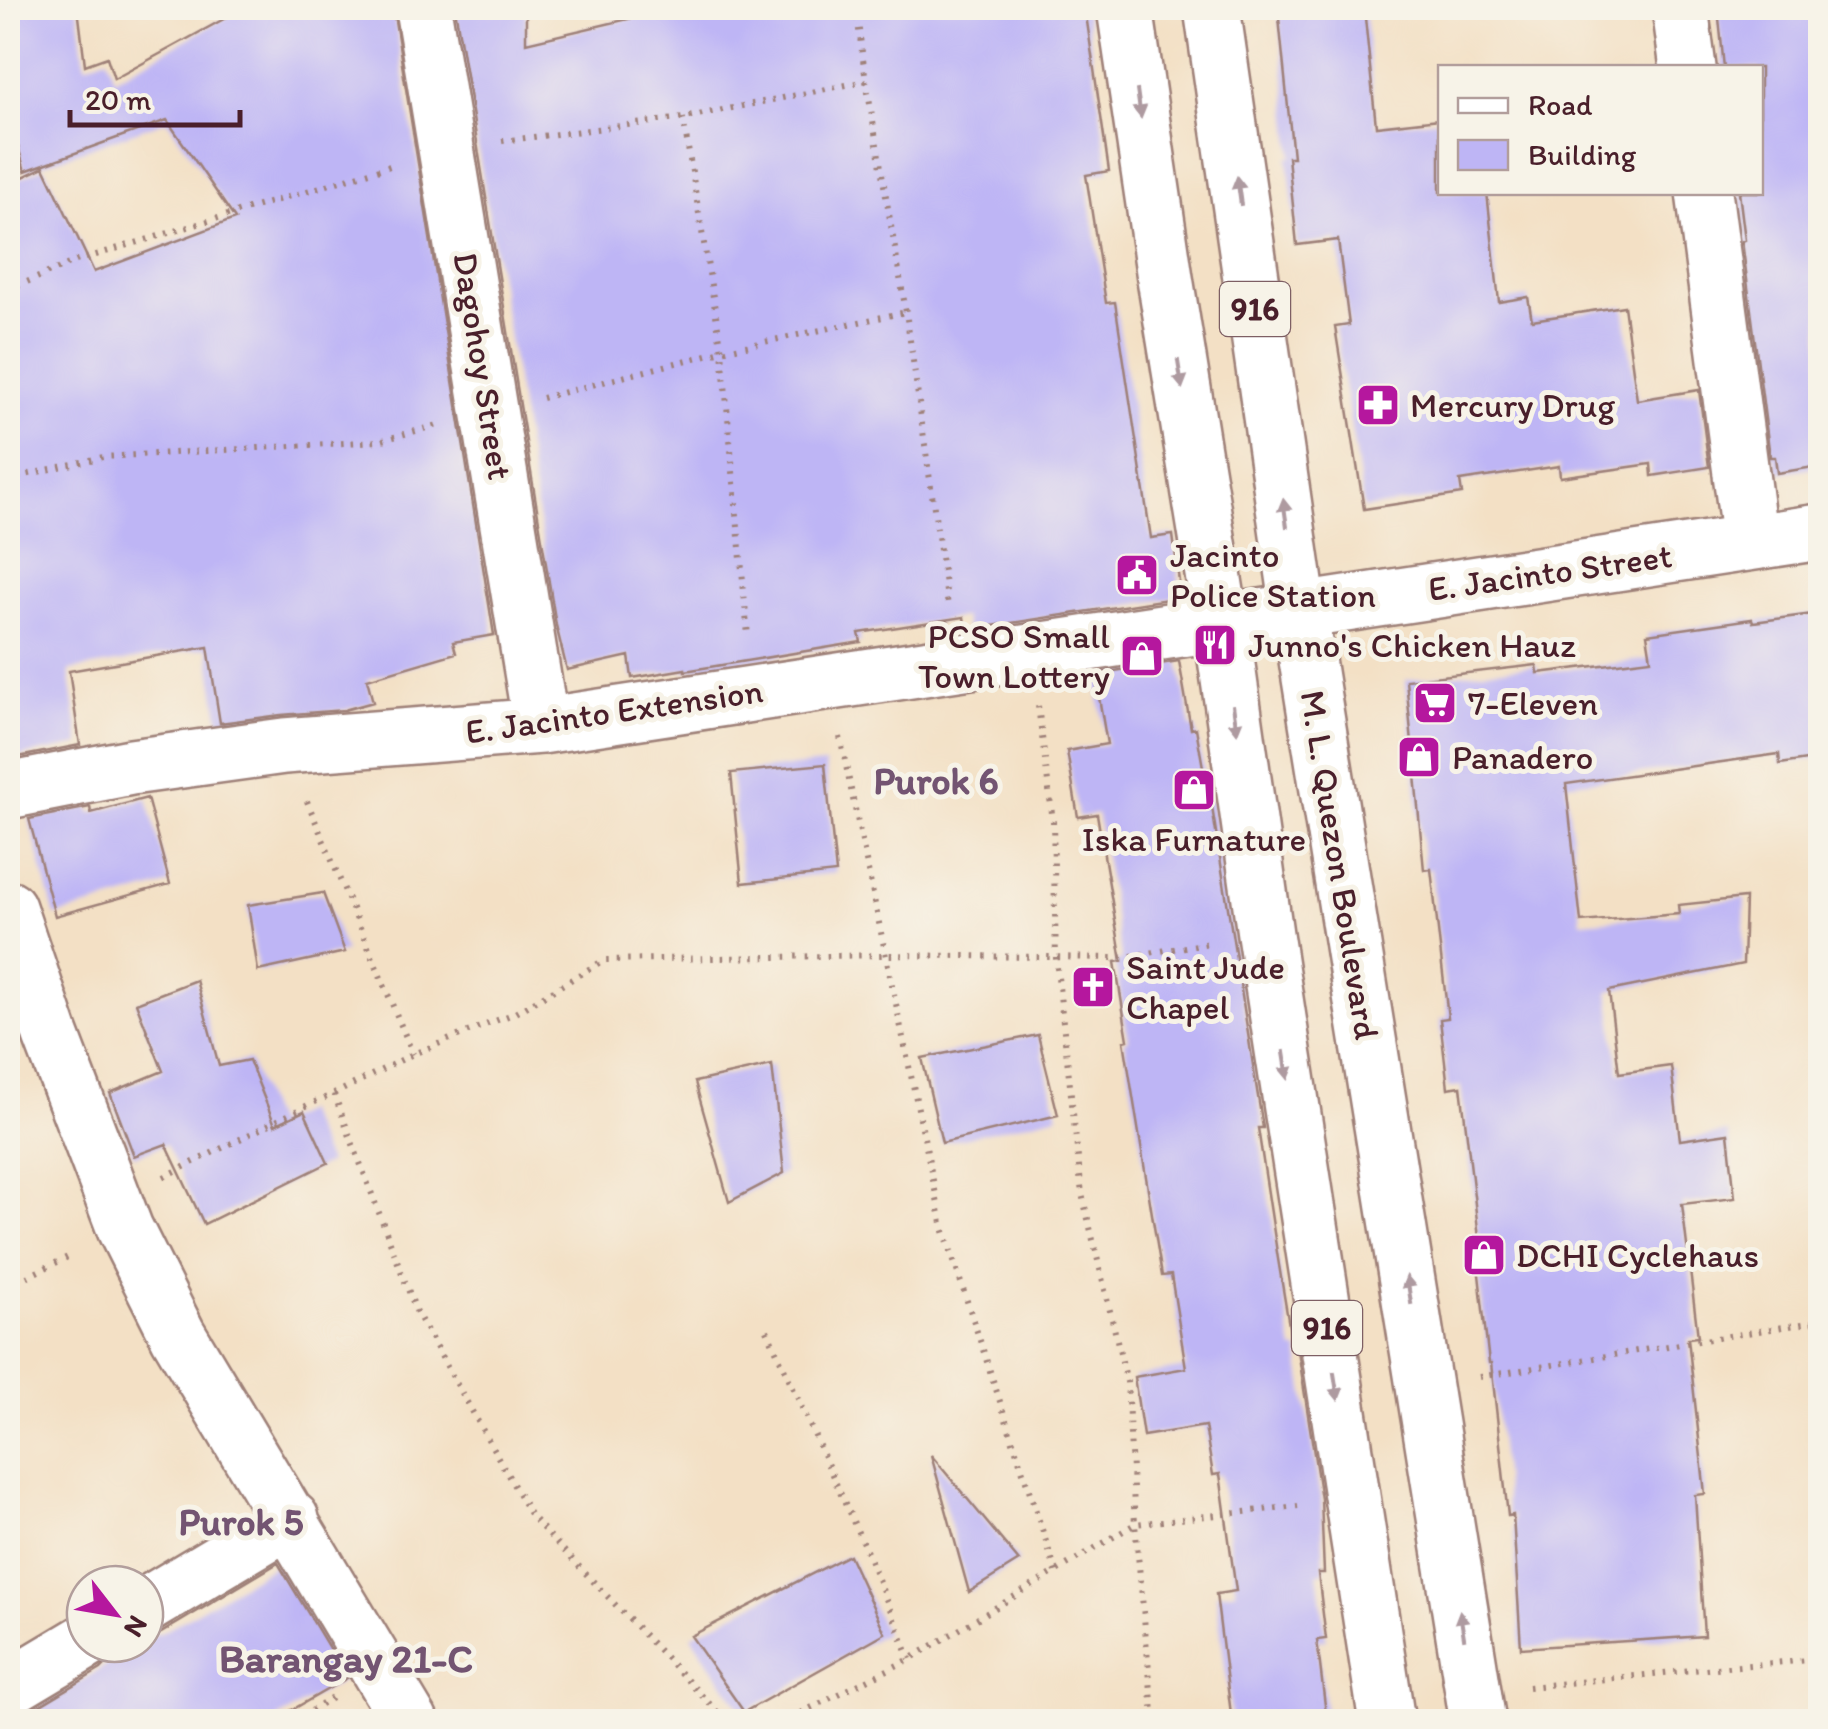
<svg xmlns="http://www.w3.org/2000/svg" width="1828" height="1729" font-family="Itim,sans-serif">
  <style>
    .building { fill: #beb5f5 }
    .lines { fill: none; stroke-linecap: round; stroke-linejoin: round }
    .street-casing { stroke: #9e8078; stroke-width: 60 }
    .secondary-casing { stroke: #9e8078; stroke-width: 60 }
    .primary-casing { stroke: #9e8078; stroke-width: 60 }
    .path { stroke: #9e8078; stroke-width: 6; stroke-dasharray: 2.5 8; stroke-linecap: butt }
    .street { stroke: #fff; stroke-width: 55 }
    .secondary { stroke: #fff; stroke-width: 55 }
    .primary { stroke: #fff; stroke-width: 55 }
    .oneway { fill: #ae9aa0 }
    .labels { text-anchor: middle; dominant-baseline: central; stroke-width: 10; stroke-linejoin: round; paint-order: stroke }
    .shield { fill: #f7f3e8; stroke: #7e5f64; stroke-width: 2.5 }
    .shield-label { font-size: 32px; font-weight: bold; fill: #4a1f2b }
    .street-label { font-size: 35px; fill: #4a1f2b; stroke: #f7f3e8 }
    .poi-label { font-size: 35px; fill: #4a1f2b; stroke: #f7f3e8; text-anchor: start }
    .neighbourhood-label { font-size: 38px; font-weight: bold; fill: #735472; stroke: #f7f3e8 }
    .quarter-label { font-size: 40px; font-weight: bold; fill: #735472; stroke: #f7f3e8 }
  </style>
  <rect width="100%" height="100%" fill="#f7f3e8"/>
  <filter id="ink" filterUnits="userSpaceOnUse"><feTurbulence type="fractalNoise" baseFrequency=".01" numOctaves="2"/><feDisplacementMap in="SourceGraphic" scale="20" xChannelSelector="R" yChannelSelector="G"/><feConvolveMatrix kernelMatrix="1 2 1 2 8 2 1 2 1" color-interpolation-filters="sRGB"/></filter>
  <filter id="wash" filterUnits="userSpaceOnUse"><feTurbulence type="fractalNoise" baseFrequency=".0048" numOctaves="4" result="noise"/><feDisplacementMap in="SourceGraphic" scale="40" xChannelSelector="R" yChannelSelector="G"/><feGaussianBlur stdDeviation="2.25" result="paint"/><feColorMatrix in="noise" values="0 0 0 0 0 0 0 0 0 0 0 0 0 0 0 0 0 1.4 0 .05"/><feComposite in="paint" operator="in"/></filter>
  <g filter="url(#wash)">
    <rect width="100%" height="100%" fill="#f3e0c5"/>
    <g id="blocks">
      <path class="building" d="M8,8H78L85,65L107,57L114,79L244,8H393L494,635L453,642L456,653L367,679L373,702L344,710L281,715L220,723L208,647L69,671L80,745L13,758L8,737V184L44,167L94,272L235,219L167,120L25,171L8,111Z
        M455,8H526V43L675,8H1085L1109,171L1086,175L1106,303L1115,302L1151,538L1173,535L1181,597L966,630L964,617L859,633L861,642L685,671V669L632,678L629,656L567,670L556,625Z
        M1278,8H1364L1376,126L1440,119V192H1487L1499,302L1528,297L1532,320L1624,306L1637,400L1699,390L1709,467L1652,476L1651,464L1560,477L1559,466L1460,481L1462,494L1364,509L1335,327L1349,325L1338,240L1297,245L1288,157H1293Z
        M1718,8H1820V466L1777,473L1775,457H1770L1742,241L1745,240L1739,192H1760V68H1724Z
        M1813,614V617L1820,616V758L1780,764L1779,754L1566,784L1581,922L1679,914L1678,905L1745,898L1743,964L1609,991L1619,1073L1671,1066L1680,1140L1728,1133L1735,1198L1682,1204L1698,1337L1688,1338L1705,1494L1695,1495L1704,1636L1521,1648L1513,1515L1508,1516L1491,1363H1489L1475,1239L1479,1238L1461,1086L1448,1088L1440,1019L1448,1018L1431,869L1424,870L1406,680L1537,665L1538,673L1651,659L1647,634L1752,619L1753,622Z
        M1179,661L1191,729L1196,728L1209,801H1211L1263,1128H1258L1278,1259L1293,1350H1298L1321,1499L1324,1573H1318L1326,1639L1317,1640L1327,1722H1232L1216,1594L1236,1591L1220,1474L1213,1475L1205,1426L1143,1436L1134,1377L1186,1368L1171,1275L1162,1276L1124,1041L1128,1040L1115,962L1122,961L1097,814L1078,817L1067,751L1107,744L1095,674Z
        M825,764L836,873L742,883L731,773Z
        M147,798L170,884L55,916L29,819L90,807L91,813Z
        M323,893L345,952L258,971L248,905Z
        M196,980L219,1066L249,1060L275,1125L304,1111L328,1163L204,1224L166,1144L134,1156L110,1093L163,1071L136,1003Z
        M1038,1035L1058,1115L942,1143L922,1058Z
        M772,1065L784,1173L729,1202L695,1082Z
        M931,1455L1019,1561L969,1592Z
        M849,1555L885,1633L744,1712L691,1636Z
        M278,1563L347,1678L271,1722H8V1719L24,1715L101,1669L112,1658L116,1644H145V1637L161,1633Z"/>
    </g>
  </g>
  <g filter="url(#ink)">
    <use href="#blocks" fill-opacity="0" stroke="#9e8078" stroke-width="2.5"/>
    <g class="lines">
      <defs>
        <path id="street" d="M423,8L541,726
          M1680,8L1688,68
          M1704,192L1750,542
          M8,791L131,767L284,746L541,726L1221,623
          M8,908L51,1035L125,1229L178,1335L410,1722
          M145,1606L291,1519
          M8,1688L85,1642"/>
        <path id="secondary" d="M1221,623L1820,532"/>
        <path id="primary" d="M1125,8L1165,278L1221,623L1265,934L1387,1722
          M1212,8L1299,610L1478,1722"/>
      </defs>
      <use href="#street" class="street-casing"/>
      <use href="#secondary" class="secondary-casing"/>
      <use href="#primary" class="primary-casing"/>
      <path class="path" d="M856,8L866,81L906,312L948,606
        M683,118L722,351L748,636
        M502,141L683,118L866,81
        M8,290L76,261L393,165
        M542,398L722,351L906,312
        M8,479L103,457L379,441L438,425
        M1038,706L1053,821L1056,959L1082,1194L1127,1382L1135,1524L1154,1722
        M840,737L943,1228L1056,1572
        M307,801L413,1054
        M334,1094L417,1313L531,1516L727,1722
        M164,1177L308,1105L334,1094L413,1054L515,1013L604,960L885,955L1119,958L1209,943
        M8,1286L74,1254
        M767,1330L870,1559L910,1659
        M1479,1377L1820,1321
        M1528,1687L1693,1670L1820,1659
        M294,1722L332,1698
        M782,1722L910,1659L1135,1524L1298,1506"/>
      <use href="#street" class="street"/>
      <use href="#secondary" class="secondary"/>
      <use href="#primary" class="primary"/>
    </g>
    <defs><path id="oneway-solid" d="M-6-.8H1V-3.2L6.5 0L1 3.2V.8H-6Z" transform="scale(2.5)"/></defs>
    <g class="oneway">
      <use href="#oneway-solid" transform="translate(1139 104) rotate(82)"/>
      <use href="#oneway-solid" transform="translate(1239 191) rotate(-98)"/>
      <use href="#oneway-solid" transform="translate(1180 374) rotate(81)"/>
      <use href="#oneway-solid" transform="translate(1285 513) rotate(-98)"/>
      <use href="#oneway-solid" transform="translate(1235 719) rotate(82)"/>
      <use href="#oneway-solid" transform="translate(1286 1065) rotate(81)"/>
      <use href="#oneway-solid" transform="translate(1409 1290) rotate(-99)"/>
      <use href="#oneway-solid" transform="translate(1336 1386) rotate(81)"/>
      <use href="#oneway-solid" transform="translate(1462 1625) rotate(-99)"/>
    </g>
  </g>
  <defs>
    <symbol id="pharmacy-square" viewBox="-11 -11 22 22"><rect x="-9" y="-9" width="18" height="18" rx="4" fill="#b5179e" stroke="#f7f3e8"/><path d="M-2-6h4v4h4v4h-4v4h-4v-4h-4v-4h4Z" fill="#fff"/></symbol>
    <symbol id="civic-square" viewBox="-11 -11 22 22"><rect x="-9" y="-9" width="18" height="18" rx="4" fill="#b5179e" stroke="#f7f3e8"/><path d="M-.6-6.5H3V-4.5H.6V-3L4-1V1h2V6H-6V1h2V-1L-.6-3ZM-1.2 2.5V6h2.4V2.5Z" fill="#fff"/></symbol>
    <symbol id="restaurant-square" viewBox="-11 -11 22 22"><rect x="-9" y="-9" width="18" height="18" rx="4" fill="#b5179e" stroke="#f7f3e8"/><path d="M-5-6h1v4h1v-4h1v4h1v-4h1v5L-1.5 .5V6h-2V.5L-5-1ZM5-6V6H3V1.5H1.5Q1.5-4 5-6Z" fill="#fff"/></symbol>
    <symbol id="shop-square" viewBox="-11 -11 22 22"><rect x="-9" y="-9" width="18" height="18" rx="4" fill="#b5179e" stroke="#f7f3e8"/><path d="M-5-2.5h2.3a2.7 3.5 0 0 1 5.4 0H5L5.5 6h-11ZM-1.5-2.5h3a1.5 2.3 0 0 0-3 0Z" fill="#fff"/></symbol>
    <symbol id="supermarket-square" viewBox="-11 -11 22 22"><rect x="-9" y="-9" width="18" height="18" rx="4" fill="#b5179e" stroke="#f7f3e8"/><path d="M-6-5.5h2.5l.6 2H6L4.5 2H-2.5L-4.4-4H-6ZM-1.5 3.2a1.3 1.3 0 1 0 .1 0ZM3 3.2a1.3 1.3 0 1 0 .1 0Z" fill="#fff"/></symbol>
    <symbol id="church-square" viewBox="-11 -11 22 22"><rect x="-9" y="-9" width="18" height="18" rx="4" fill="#b5179e" stroke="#f7f3e8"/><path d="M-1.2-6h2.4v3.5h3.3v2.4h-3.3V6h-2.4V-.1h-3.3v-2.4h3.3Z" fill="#fff"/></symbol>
  </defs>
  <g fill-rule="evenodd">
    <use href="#pharmacy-square" x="1353" y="380" width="50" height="50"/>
    <use href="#civic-square" x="1112" y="550" width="50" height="50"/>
    <use href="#restaurant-square" x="1190" y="620" width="50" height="50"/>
    <use href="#shop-square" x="1117" y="631" width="50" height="50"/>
    <use href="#supermarket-square" x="1410" y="678" width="50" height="50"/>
    <use href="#shop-square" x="1394" y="732" width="50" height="50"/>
    <use href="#shop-square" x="1169" y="765" width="50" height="50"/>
    <use href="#church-square" x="1068" y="962" width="50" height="50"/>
    <use href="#shop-square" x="1459" y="1230" width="50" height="50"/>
  </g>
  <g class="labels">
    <g class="shield">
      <rect x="1220" y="282" width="70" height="54" rx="8"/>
      <rect x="1292" y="1301" width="70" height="54" rx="8"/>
    </g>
    <g class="shield-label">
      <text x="1255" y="309">916</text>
      <text x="1327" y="1328">916</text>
    </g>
    <g class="street-label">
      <text transform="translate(483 366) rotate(81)">Dagohoy Street</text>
      <text transform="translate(1550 572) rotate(-8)">E. Jacinto Street</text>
      <text transform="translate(614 711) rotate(-8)">E. Jacinto Extension</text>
      <text transform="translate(1340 865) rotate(81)">M. L. Quezon Boulevard</text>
    </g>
    <g class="poi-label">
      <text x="1410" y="405">Mercury Drug</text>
      <text x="1170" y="555">Jacinto<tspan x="1170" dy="40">Police Station</tspan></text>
      <text x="1110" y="636" text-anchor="end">PCSO Small<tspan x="1110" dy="40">Town Lottery</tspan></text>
      <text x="1248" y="645">Junno's Chicken Hauz</text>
      <text x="1468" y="703">7-Eleven</text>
      <text x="1452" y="757">Panadero</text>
      <text x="1194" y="839" text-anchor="middle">Iska Furnature</text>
      <text x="1126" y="967">Saint Jude<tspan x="1126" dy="40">Chapel</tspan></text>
      <text x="1516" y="1255">DCHI Cyclehaus</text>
    </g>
    <g class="neighbourhood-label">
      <text x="936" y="781">Purok 6</text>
      <text x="241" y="1522">Purok 5</text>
    </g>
    <g class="quarter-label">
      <text x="346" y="1658">Barangay 21-C</text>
    </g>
  </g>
  <rect width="1828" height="1729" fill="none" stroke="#f7f3e8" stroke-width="40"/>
  <rect x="1438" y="65" width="325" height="130" fill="#f7f3e8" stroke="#b29e9c" stroke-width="2.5"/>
  <rect x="1458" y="98" width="50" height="15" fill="#ffffff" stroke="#b29e9c" stroke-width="2.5"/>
  <text x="1528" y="115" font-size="30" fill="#4a1f2b">Road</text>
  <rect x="1458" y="140" width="50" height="30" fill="#beb5f5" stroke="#b29e9c" stroke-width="2.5"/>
  <text x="1528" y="165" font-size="30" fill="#4a1f2b">Building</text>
  <g transform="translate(115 1614) rotate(121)"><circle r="48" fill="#f7f3e8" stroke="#b29e9c" stroke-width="2.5"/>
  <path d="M0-8L18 38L0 25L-18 38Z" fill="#b5179e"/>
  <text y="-15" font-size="28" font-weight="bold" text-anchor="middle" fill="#4a1f2b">N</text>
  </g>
  <path d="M70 110v15h170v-15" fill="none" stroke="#4a1f2b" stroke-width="5"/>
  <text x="85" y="110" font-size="30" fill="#4a1f2b" stroke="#f7f3e8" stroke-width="8" paint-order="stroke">20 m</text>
</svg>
